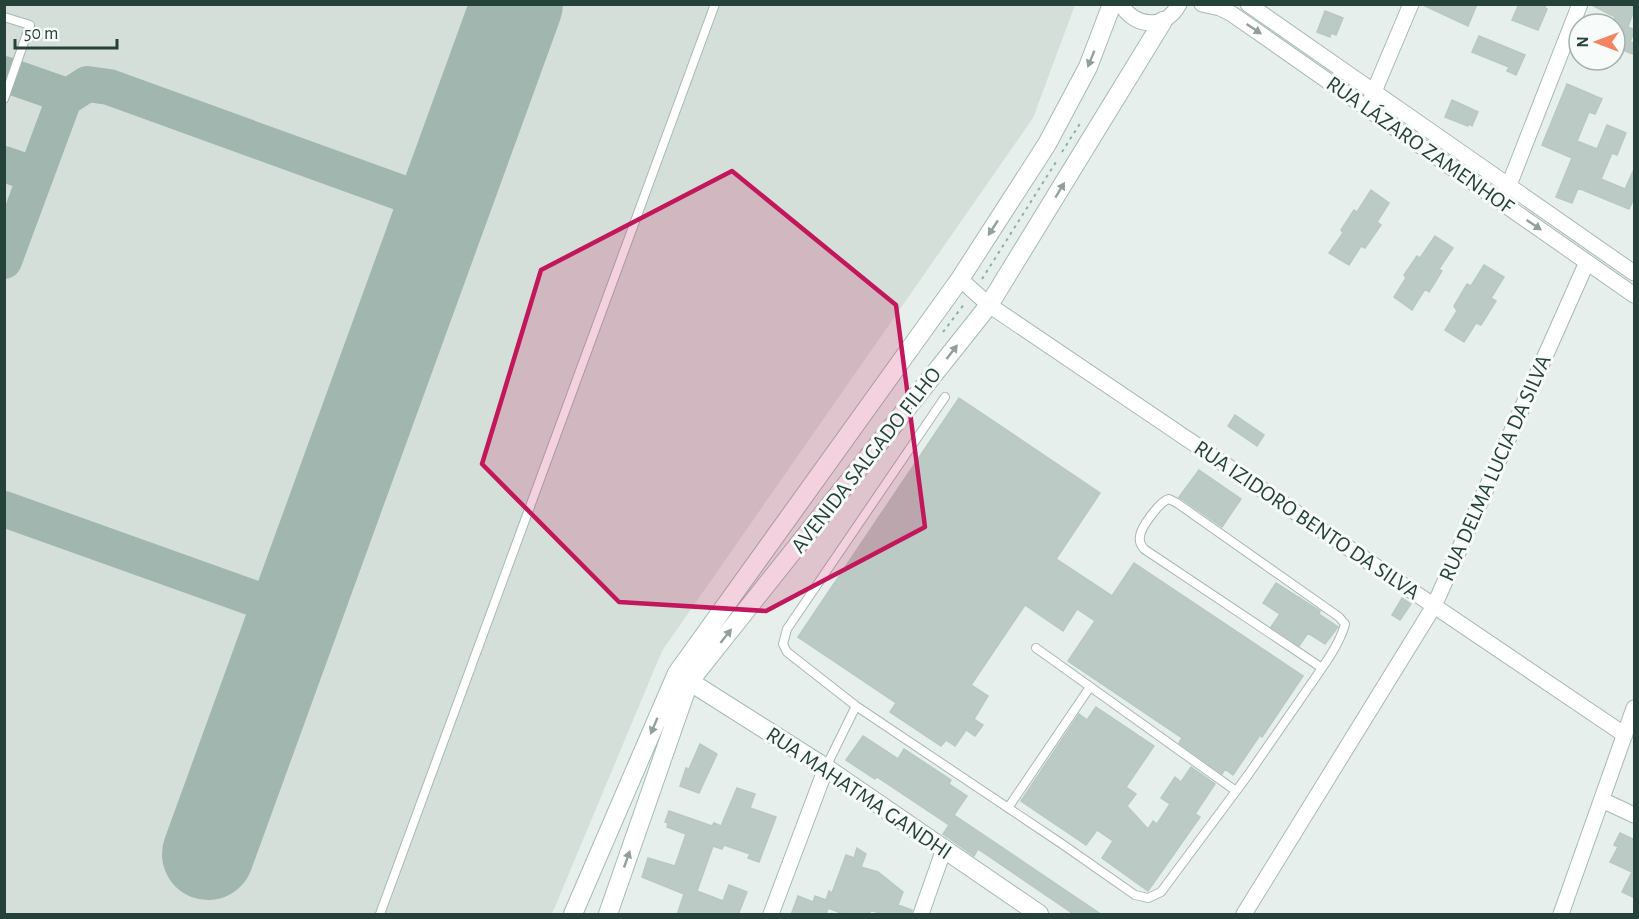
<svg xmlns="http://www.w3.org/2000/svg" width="1639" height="919" font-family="'Alegreya Sans',sans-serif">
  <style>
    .built { fill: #d4dfda }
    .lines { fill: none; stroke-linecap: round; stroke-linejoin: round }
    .taxiway { stroke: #a2b6b0; stroke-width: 36 }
    .runway { stroke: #a2b6b0; stroke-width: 92 }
    .building { fill: #bbcac4; stroke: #b8c9c2; stroke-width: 1.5 }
    .lane-casing { stroke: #a8b8b2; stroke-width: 10 }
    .street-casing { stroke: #a8b8b2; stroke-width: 17 }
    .secondary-casing { stroke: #a4bbb3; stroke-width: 20 }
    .path { stroke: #86b3a5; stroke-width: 2; stroke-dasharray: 3 4.5; stroke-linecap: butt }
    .lane { stroke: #fff; stroke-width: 8 }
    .street { stroke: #fff; stroke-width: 15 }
    .secondary { stroke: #fff; stroke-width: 18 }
    .oneway { fill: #92a09c }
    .marked { fill: #c2185b; fill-opacity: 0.2; stroke: #c2185b; stroke-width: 4.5; stroke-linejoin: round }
    .labels { text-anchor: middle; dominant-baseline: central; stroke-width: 6; stroke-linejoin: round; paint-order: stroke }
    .street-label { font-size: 22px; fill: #24423a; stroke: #f7fbf9 }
  </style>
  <rect width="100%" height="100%" fill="#e6efeb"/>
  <path class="built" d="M5,5H1075L1033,118L662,651L552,914H5Z"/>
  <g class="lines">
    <path class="taxiway" d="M4,74L67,96
      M4,164L36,175
      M4,261L64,99L87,84L109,87L443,208
      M4,509L295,613"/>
    <path class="runway" d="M208,854L517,4"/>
  </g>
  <path class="building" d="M1421,4H1477L1468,26Z
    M1519,4H1546L1545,8L1547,9L1538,30L1512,20Z
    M1590,4H1629L1635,7L1628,27L1635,30L1630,42L1635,43V55L1615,47V24H1612L1615,17Z
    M1325,11L1343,18L1336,35L1331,33L1330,37L1317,32Z
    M1479,36L1525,55L1516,75L1507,71L1509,67L1472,52Z
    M1567,84L1602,99L1595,114L1589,112L1577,141L1597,149L1607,125L1626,133L1617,155L1612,153L1601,179L1625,189L1635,167V196L1629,209L1578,188L1572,203L1556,197L1572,158L1542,145Z
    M1452,100L1478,112L1472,126L1469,124L1468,126L1445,117Z
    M1371,190L1389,203L1377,222L1381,225L1365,248L1361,246L1349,265L1329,253L1343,233L1341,230L1354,210L1357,212Z
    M1435,236L1453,248L1439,269L1442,271L1429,292L1425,289L1412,310L1394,297L1406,278L1404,275L1417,256L1420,258Z
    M1484,265L1504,277L1491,298L1496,301L1481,325L1476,323L1464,342L1445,330L1457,311L1454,306L1467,284L1471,286Z
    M959,398L1100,493L1056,559L1112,596L1134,563L1303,676L1262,737L1260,735L1233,775L1225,769L1222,774L1179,743L1182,738L1068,661L1095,621L1077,609L1063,631L1025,605L971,685L988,696L974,719L983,725L975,736L966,730L955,746L946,740L941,746L890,712L896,703L798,637Z
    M1235,415L1264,435L1257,446L1228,426Z
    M1199,470L1241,499L1222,527L1179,497Z
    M1276,583L1320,611L1319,614L1338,627L1325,644L1308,633L1299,646L1271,627L1280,614L1263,603Z
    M1402,598L1411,604L1400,620L1392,615Z
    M1096,707L1154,746L1126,787L1136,794L1127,806L1148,829L1153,821L1157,824L1170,804L1161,798L1175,777L1181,782L1191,767L1215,784L1195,814L1200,817L1148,891L1102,858L1113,841L1097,830L1086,845L1021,801L1079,714L1087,720Z
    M863,736L898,759L904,749L951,780L949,784L967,796L954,815L1102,915H1075L978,849L974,856L943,834L949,825L877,777L875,779L846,760Z
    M700,744L717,754L699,793L680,786L686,768L689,769Z
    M737,788L755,794L750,808L776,817L759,862L748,858L750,854L724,845L722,849L713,846L697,891L723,901L729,885L747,892L738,915H677L684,894L642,877L648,858L675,866L686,834L667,827L668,823L665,822L669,811L712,826L714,823L721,826Z
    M1620,833L1635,840V898L1622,892L1632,872L1610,862L1618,847L1614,845Z
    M857,848L866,854L861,867L878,872L903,892L898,905L912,910L911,915H884L871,910L869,915H846L828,908L826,915H791L798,896L813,902L815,896L826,900L829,891L832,893L846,855L854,858Z"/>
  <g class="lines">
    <defs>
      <path id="lane" d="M4,17L30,25L4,99
        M945,397L787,629L783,644L787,652L856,706L1062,844L1135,895L1148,898L1161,892L1248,775L1322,668C1331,655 1341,640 1345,624L1339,617L1177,503L1169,499C1160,501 1141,527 1140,536C1139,542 1141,545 1144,549L1322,668
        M1036,648L1236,791
        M826,767L856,706
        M1008,808L1090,687
        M380,914L715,4"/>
      <path id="street" d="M1121,4C1134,28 1166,30 1179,4
        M1202,4L1220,8L1232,14L1634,295
        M1248,4L1634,273
        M1370,101L1411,4
        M1505,191L1509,185L1580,4
        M960,279L989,305L1625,735
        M1602,800L1634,815
        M771,914L826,768
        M921,914L944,849
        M1244,914L1434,606L1587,262
        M1561,914L1634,708"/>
      <path id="secondary" d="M681,676L826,768L1039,914
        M573,914L677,673L960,279L1047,144L1088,67L1112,4
        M608,914L689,682L989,305L1163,21"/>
    </defs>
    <use href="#lane" class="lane-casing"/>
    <use href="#street" class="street-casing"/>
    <use href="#secondary" class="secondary-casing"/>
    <path class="path" d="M1062,152L1081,122
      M982,279L1056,162
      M943,332L965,303"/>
    <use href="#lane" class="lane"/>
    <use href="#street" class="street"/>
    <use href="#secondary" class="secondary"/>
  </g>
  <defs><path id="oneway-solid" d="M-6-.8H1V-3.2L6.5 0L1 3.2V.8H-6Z" transform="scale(1.5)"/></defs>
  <g class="oneway">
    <use href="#oneway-solid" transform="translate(1254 29) rotate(34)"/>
    <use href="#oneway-solid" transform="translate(1091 59) rotate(112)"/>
    <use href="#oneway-solid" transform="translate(1060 190) rotate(-59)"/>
    <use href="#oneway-solid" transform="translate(1534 225) rotate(34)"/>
    <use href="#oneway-solid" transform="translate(993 228) rotate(123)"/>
    <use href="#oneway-solid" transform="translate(952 352) rotate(-52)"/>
    <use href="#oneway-solid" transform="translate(726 636) rotate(-52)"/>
    <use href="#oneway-solid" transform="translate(654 726) rotate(113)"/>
    <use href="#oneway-solid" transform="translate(627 859) rotate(-71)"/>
  </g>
  <path class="marked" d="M732,171L896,305L925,527L766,611L619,602L482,464L541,270Z"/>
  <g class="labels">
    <g class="street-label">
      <text transform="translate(1420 145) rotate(35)">RUA LÁZARO ZAMENHOF</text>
      <text transform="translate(866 460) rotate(-52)">AVENIDA SALGADO FILHO</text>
      <text transform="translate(1495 468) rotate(-66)">RUA DELMA LUCIA DA SILVA</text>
      <text transform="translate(1307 520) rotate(34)">RUA IZIDORO BENTO DA SILVA</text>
      <text transform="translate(859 793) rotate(34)">RUA MAHATMA GANDHI</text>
    </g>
  </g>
  <rect width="1639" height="919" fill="none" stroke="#24423a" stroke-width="12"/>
  <g transform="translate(1597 42) rotate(270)"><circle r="28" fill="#f7fbf9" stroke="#a3b1ad" stroke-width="1.5"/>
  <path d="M0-4.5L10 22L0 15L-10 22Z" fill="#f4845f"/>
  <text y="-9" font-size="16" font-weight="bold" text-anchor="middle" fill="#24423a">N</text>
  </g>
  <path d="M15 39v9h102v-9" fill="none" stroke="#24423a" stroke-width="3"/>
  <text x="24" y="39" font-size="18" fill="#24423a" stroke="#f7fbf9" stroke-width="4.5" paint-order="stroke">50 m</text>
</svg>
